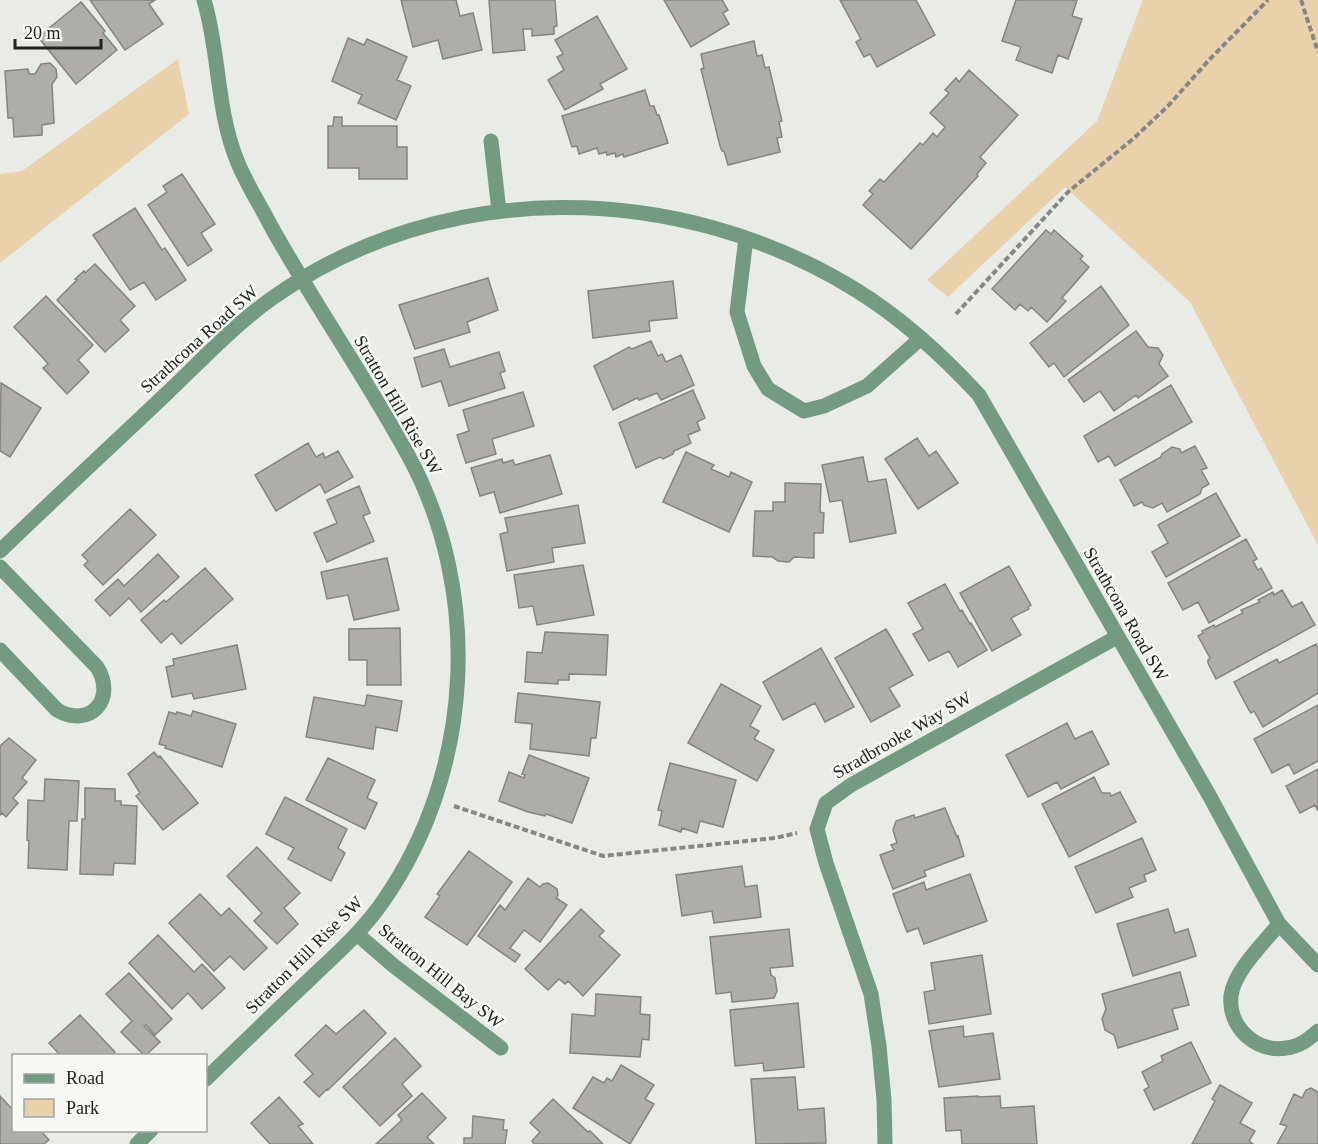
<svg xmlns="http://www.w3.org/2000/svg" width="1318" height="1144" font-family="Georgia,serif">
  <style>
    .green { fill: #e9d1ac }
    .building { fill: #aeada8; stroke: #85847f; stroke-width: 1.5 }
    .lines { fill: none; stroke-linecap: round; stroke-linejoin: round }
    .path { stroke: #868784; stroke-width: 4; stroke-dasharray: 6 3; stroke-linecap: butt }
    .minor { stroke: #729b81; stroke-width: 15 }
    .labels { text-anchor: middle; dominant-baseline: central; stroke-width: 5; stroke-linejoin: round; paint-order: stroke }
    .street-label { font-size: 18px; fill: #222321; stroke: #f6f9f4 }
  </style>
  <rect width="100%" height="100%" fill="#e9ebe6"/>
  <path class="green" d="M1143,0H1318V545L1190,302L1065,187L948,297L927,280L1097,121Z
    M178,59L189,114L0,263V174L22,171Z"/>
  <path class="building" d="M90,0H155L149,4L163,24L125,50Z
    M401,0H456L460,16L473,13L482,50L443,59L438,40L413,47Z
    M489,0H555L557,26L554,27V34L532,36V29H523L525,50L493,53Z
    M664,0H722L728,10L723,13L729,24L691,47Z
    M840,0H916L935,35L877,67L870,54L864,57L856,42L861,39Z
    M1016,0H1077L1072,16L1082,19L1068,59L1058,55L1052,73L1016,60L1021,47L1002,41Z
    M81,2L105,31L103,33L117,50L76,84L38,37Z
    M597,16L627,69L600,84L603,89L565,110L548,80L564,70L557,57L563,54L555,40Z
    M348,38L364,45L367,39L407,57L397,80L411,86L396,120L358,103L362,95L332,81Z
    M754,41L757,56L762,55L765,68L769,67L782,121L779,122L782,137L777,138L780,152L728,165L724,151H722L720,146L701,69L704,68L701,54Z
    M50,63L56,69L57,77L52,84L54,123L42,125V135L14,137L13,118H8L5,71L28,69L29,74H35L41,64Z
    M969,70L1018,115L980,157L986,163L977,174L978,176L911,249L863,205L873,194L869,191L880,179L884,182L920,143L923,145L933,133L937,137L945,127L930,113L949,93L945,90L956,78L959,82Z
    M645,90L650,106H654L657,115H659L668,143L624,157L623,154L616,157L615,153L607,155L606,152L599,154L597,148L579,154L577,146L572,147L562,116Z
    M334,117H342V126H397V147H407V179H359V168H328V126H333Z
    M182,174L215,224L201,233L212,250L188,266L148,205L167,192L163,186Z
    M135,208L162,250L165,248L186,280L156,300L144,282L130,290L93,235Z
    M1046,230L1051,234L1054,230L1083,256L1080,259L1089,267L1062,298L1066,301L1047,322L1031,307L1028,311L1020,304L1015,310L992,289Z
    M95,264L135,306L120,320L129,330L105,352L57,300L77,280L75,279L84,271L85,273Z
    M488,278L498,310L467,322L470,332L415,349L399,305Z
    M673,281L677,318L649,321L650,331L593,338L588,291Z
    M1101,286L1129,325L1064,377L1054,363L1049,367L1030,343Z
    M46,296L93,345L78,360L89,372L67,394L43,368L48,364L43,358L14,327Z
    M1136,331L1148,347L1158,348L1163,355L1159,364L1168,376L1138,398L1136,395L1114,411L1100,391L1084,402L1068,380Z
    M651,341L658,356L662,354L666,362L681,355L694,385L661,400L657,393L639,400L637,398L613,410L594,366L629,347L632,349Z
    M444,349L450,367L499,352L505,371L500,373L505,388L449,406L441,381L422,387L414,358Z
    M1,383L41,408L10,457L0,451Z
    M1171,385L1192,422L1115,466L1109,456L1098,462L1084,436Z
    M693,390L705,418L697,422L700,430L688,435L691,443L674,451L673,454L663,459L660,457L636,468L619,423Z
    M523,392L534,426L492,439L496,454L466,463L457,435L469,431L463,410Z
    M917,438L929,456L936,451L958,483L918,509L885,459Z
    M308,443L316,457L323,453L325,458L338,451L353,477L325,493L320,484L276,511L255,475Z
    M1195,446L1207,468L1201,470L1209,484L1202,488L1200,494L1167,512L1162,503L1153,508L1144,505L1142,502L1134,506L1120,480L1161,457L1162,454L1172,447L1180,449L1181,453Z
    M686,452L714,465L711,469L729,477L731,472L752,482L729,532L663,502Z
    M550,455L562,494L500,513L494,492L480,496L471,468L502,459L503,463L513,460L515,465Z
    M863,457L868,482L886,479L896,533L850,542L842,500L830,502L822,465Z
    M785,483L821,484L820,512L824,513L823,533H814V558L794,557L789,562L778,561L772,557L753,556L755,511H773V502H785Z
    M359,486L370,513L363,516L374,541L327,562L314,533L337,523L327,500Z
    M1216,493L1240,536L1166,577L1152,552L1168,543L1158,525Z
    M578,505L585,543L552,548L554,562L507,571L500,534L508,532L505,518Z
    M130,509L156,535L103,585L84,565L88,561L82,555Z
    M1246,539L1257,559L1253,561L1258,570L1261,568L1272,588L1209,623L1198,602L1183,610L1168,583Z
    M158,554L179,577L141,612L129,598L110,616L95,600L118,579L124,586Z
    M387,558L399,610L354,620L348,595L327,599L321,572Z
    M583,565L594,615L537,625L533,606L519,608L514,575Z
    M1009,566L1031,605L1028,607L1029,609L1011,618L1021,635L992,651L960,593Z
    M205,568L233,599L181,644L172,633L161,643L141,620L164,600L166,602Z
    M945,584L960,611L962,610L970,624L971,623L987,650L958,667L949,651L929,661L913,634L923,629L908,603Z
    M1282,590L1292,607L1302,602L1315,625L1216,679L1208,663V660L1210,658L1198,636L1203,633L1202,631L1214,625L1215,627L1243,613L1241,610L1260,602L1258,600L1273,592L1274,595Z
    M400,628L401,685H367V660H349V629Z
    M886,629L913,675L889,688L900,706L871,722L835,658Z
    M545,632L608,635L606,675L569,674V680H558V684L525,682L527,652L542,653Z
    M1316,644L1318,648V693L1263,727L1254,711L1251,713L1249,710L1234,682L1277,659L1279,663Z
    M237,645L246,689L194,699L192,693L172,697L166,667L174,665L173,659Z
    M821,648L854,707L825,722L815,703L783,720L763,682Z
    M721,684L761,706L750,726L759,731L754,739L774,750L757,781L688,743Z
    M518,693L600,702L596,738H591L589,756L530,749L532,724L515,722Z
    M367,695L402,701L397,731L376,727L373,749L306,737L314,697L365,706Z
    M1318,705V761L1294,774L1289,764L1272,773L1254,739Z
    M193,711L236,724L222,767L165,748L166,746L159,744L169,712L176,714L177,712L191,716Z
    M1067,723L1075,739L1092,731L1109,764L1061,789L1057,782L1028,797L1006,755Z
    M9,738L36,760L22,778L27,782L13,798L18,803L6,817L2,813L0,815V746Z
    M154,752L158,757L160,756L198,803L163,830L136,796L140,793L128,774Z
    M529,755L589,778L572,823L546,814L545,816L528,812L499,801L509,772L524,778L525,775L522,774Z
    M328,758L375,780L367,798L377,803L365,829L306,800Z
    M670,763L736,780L723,827L700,821L697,833L682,828L681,832L659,825L662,811L658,810Z
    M1318,769V811L1315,805L1300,813L1286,786Z
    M1094,777L1102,793H1110L1111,796L1120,792L1136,822L1069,857L1042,804Z
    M45,779L79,781L77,821H69L67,870L28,868L29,841L27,840L28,800L44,801Z
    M85,788L115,789V801H121V805L137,806L135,864L114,863L113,875L80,874L82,819H85Z
    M285,797L347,829L338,848L345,853L331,881L288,859L294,848L266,834Z
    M945,808L957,837L958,836L964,856L924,871L926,876L893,889L880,855L894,850L891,845L897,843L893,830L896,821L914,815L915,818Z
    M1142,838L1156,870L1144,875L1146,881L1129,888L1133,897L1096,913L1075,867Z
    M257,847L300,893L284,908L298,924L277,944L254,921L262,913L227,876Z
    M469,851L512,882L467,945L425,917L440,896L437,894Z
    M742,866L745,887L757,885L761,917L714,923L712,911L682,916L676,875Z
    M970,874L987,921L924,944L918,928L907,932L893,894L924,882L926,890Z
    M528,878L540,887L543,884L548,883L557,889L558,895L556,898L567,905L540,942L524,930L510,948L520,955L515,962L478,936L500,905L505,910Z
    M200,894L221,916L229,908L267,948L244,970L230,956L214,971L169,923Z
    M581,909L604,931L599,936L620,955L583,996L568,981L565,984L559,979L548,990L525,969Z
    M1168,909L1175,933L1188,929L1196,956L1133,976L1117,924Z
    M789,929L793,966L770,968L771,975L775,978L777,991L774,998L732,1002L731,992L716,994L710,937Z
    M158,935L194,972L202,964L225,988L202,1009L188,993L172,1009L129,963Z
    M982,955L991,1014L929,1024L924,992L935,990L931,963Z
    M1180,972L1189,1005L1172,1009L1178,1029L1118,1048L1114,1035L1105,1030L1102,1019L1106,1009L1102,994Z
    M129,973L172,1019L155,1035L146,1025L144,1026L160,1042L145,1056L121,1032L132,1021L106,994Z
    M596,994L641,997L640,1014L650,1015L649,1040L642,1039L640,1057L570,1053L572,1014L595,1016Z
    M798,1003L804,1067L764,1071L763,1063L735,1066L730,1010Z
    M364,1010L386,1033L328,1090L327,1089L319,1097L304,1082L313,1074L295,1055L326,1025L336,1034Z
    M80,1015L115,1052L112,1056H61L49,1043Z
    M963,1026L964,1037L993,1033L1000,1079L939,1087L929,1031Z
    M395,1038L421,1066L402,1084L412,1096L380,1126L343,1087Z
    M1191,1042L1211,1083L1154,1110L1144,1090L1149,1087L1142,1072L1163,1061L1161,1056Z
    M621,1065L654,1085L645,1099L654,1104L630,1144L573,1108L593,1077L604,1083L607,1078L612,1081Z
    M795,1077L798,1110L824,1108L826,1143L756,1144L751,1079Z
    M1220,1085L1252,1103L1240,1123L1255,1131L1249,1141L1253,1144H1192L1215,1101L1212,1099Z
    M1311,1088L1318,1092V1144H1277L1287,1126L1280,1124L1294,1094L1302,1098L1306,1090Z
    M422,1093L446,1118L427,1137L434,1144H376L402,1120L398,1115Z
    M0,1096L14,1111V1130H40L49,1140L44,1144H0Z
    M978,1096V1097L1000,1096L1001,1108L1034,1106L1037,1144H962L961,1130L946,1131L944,1098Z
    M279,1097L303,1124L298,1126L313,1144H270L251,1123Z
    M553,1099L588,1132L590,1131L603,1144H534L532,1141L540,1132L530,1123Z
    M473,1116L504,1120L503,1130H507L505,1144H464V1138H472Z"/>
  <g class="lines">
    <path class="path" d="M1301,0L1318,52
      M956,314L1068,192L1133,139L1168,106L1210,59L1268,0
      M454,806L603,856L775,838L797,833"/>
    <path class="minor" d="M204,0C220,53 216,111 238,163C247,185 261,206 272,228C315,305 366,378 408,455C483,592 473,772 384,900C363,931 335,955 308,981C274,1013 240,1046 206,1079
      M491,141L499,211
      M746,238L737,312L754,366L768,389L804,411L824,406L867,386L921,338
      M0,551C54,499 109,448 164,396C199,363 232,327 271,299C443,176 680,181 856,290C903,319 942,355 979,395L1209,795L1279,924L1318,965
      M0,567L97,667C117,699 90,729 57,710L0,650
      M1279,924C1264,943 1234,971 1231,996C1228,1027 1256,1053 1286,1048C1299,1047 1309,1039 1318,1031
      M357,934L394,966L501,1048
      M137,1144L151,1130
      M885,1144L884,1100L879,1046L871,994L826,863L817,829L826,803L851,785L1117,637"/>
  </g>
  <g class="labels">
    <g class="street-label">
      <text transform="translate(199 339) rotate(-42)">Strathcona Road SW</text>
      <text transform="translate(398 405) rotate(60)">Stratton Hill Rise SW</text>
      <text transform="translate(1126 614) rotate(60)">Strathcona Road SW</text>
      <text transform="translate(902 735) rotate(-30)">Stradbrooke Way SW</text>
      <text transform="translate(304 955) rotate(-45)">Stratton Hill Rise SW</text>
      <text transform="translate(441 976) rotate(39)">Stratton Hill Bay SW</text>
    </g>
  </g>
  <rect x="12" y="1054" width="195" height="78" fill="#f6f9f4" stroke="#a1a3a0" stroke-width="1.5"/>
  <rect x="24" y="1074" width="30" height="9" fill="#729b81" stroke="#a1a3a0" stroke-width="1.5"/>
  <text x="66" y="1084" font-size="18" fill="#222321">Road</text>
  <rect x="24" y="1099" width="30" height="18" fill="#e9d1ac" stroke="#a1a3a0" stroke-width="1.5"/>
  <text x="66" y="1114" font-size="18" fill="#222321">Park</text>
  <path d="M15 39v9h86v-9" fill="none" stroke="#222321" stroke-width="3"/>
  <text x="24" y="39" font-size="18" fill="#222321" stroke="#f6f9f4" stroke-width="4.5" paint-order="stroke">20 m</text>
</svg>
